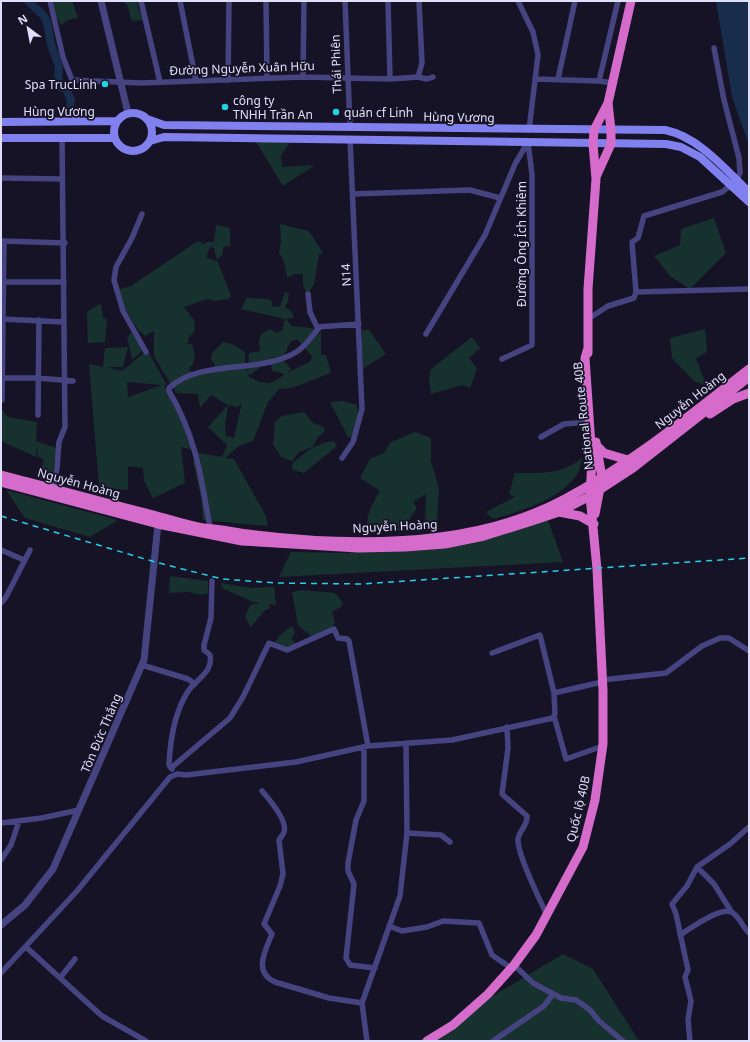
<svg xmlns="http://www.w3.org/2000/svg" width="750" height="1042" font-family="'Noto Sans',sans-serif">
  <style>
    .green { fill: #17312f; fill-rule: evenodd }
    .water { fill: #182d4c }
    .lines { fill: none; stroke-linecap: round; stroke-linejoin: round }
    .river { stroke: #182d4c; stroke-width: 8 }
    .minor { stroke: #464480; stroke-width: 5.5 }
    .tertiary { stroke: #464480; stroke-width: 7 }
    .secondary { stroke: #8180ef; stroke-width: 8 }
    .trunk { stroke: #d56ccc; stroke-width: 9 }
    .rail { stroke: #21d3e4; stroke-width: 1.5; stroke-dasharray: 6 5; stroke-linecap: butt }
    .poi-dot { fill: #21d3e4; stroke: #171327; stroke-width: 1.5 }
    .labels { text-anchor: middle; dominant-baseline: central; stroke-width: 3.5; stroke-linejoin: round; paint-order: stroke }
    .street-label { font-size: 12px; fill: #e1defb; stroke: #171327 }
    .poi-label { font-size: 12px; fill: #e1defb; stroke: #171327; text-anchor: start }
  </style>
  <rect width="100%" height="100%" fill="#171327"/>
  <path class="green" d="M53,1H72L78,18L68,20L61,25L55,14Z
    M121,1H137L139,11L141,12L143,20L132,21C128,13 131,4 121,1Z
    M255,140H292L281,155L282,167L315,165L283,186Z
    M714,218L726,253L690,289L670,276L654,256L680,245L681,229Z
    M280,224L309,231L323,253L319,254L314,285L307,294L303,285V274H293V276L287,277L284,261L279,253L281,241Z
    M216,225L230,228V246L223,247V254L217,260L214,248L210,247L206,257L218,262L231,296L229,299L213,301L208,299L184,307L194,320L195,330L188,339V344H192L195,357L192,366L189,367L191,372L211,373L215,365L211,360L212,353L223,342L232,344L245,352V362L248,372L249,353L260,351L259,341L261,334L270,329L277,333L282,331L285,319L241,309L247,298L268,299L272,301V306L280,307L285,292L289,293L288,301L285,307L293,313V318L286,319L292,326L320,329L318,336L321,331V355H326L331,373C315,378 294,390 279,389L268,402L253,441L239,446L225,458L234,459L266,516L268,526L203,520L201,498L193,461L198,453L222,457L227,445L208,427L228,405L211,395L200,408L198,394L176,393L154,356V331L145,336L139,331L114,291L131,286L198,241L204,244L206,242H214ZM297,339L312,356L311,361L287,373L291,369L283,359L290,342ZM272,364L271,367L272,371L285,374C270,386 265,385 249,377L248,374L250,375L262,366ZM242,402L234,438L226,436L225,426L228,405L238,407Z
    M101,303L103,318L107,319L105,342L88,343L87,312Z
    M705,329L707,352L696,358L706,385L695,382L672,358L670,338Z
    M362,330H369L386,354L361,370L360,340L362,339Z
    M132,332L146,347L132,360L127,337Z
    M472,337L480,348L469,358L477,369L470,388L462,385L431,394L429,378L431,369Z
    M128,347L123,367H107L122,371L147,350L167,385H164L197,451L181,447L185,483L153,498L144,481L143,468L128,466V490L99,487L89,364L103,367L105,348ZM127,382L162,385L128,397Z
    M343,401L357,405L359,419L357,436L348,437L330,402Z
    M1,408L8,417L37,422L36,441L57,448L51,482L38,478L44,460L38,457L37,445L36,457L1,441Z
    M304,412L313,423L324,427L325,431L317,438L313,447L299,452L292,461L281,457L273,444L275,422L282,416Z
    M415,432L431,438V461L439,489L437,522L425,524L426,494L413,502L417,508L402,531L368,530C365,514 372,505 380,491L360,478L370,459L384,453L391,442Z
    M334,441L337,446L304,473L293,470L292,464C305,452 316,443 334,441Z
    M582,458C581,463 580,469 578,473C560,500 525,509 497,518H491L486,512L515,497L509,494L515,473C540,473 562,475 582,458Z
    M6,490L118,520L90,537L25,518Z
    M548,520L563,562L279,577L291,552L344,553L422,549L492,538Z
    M170,576L208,581V593L200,595L189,592L169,593Z
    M221,583L251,588L274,587L276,605L269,604L270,608L264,611L251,627L245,617L250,605L261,603L253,602L222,588Z
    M302,590L335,593L343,603L341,607L332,612L335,623L332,627L318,637L311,636L298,625L292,592Z
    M292,626L295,632L292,638L295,643L289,649L277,645L275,642L279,636Z
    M563,954L593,969L639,1041H418Z"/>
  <path class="water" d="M716,1H749V145L732,97Z"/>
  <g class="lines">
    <path class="river" d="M28,1L43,15L47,22L51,44L59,67L58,82L60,87L66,89L71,100L69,117"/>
    <path class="minor" d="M50,1L63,57L72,80L141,83L303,77L390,79L418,77L422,63L419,1
      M141,1L160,82
      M180,1L196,81
      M266,1L267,78
      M345,1L350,127
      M388,1L390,79
      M518,1L533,32L538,55L529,130
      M303,77L304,1
      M418,77L427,79L433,77
      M535,79L599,81L613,83
      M558,79L575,1
      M228,80L229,1
      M599,81L618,1
      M1,178L62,179
      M353,194L470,190L500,198
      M142,214L132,238L116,267L114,280L123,311L146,352
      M1,241L65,243
      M1,282H64
      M636,292L749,289
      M308,294L310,312L317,327L359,324
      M1,319L64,322
      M588,319L608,306L634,298L636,292L632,242L638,238L644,216L722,192L737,180L740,173L739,158L724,100L714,48
      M426,334L485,235L515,164L528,142
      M502,359L532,345V175L528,142
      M2,378H38L73,381
      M2,400L4,241
      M38,415L39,320
      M541,437L564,424L589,422
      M342,458L353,442L362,409L350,139
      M53,488L57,468L59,442L65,427L62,138
      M210,528C201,476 196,437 169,391V388C201,358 261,375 298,351C306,345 312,336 319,328
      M1,550L24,560
      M1,603L6,597L30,550
      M492,653L540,635L554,693
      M142,665L188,679L195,684
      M602,680L666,673L702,646L720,638H729L749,651
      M554,716L566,759L603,746
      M507,727L508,748L502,794L527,816C528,825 519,831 518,839C517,853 540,901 547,915
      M364,747V801L356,820L348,863V871L354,884L346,958L350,965L375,968
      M171,768L230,718L243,697L269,643L287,650L334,629L338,638L347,639L349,641L368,746
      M172,769L169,765C170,742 174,714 187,693C194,680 214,673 210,655L204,650V645L211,618L212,581
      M262,791C269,799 288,821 284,832C283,835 281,837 279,840L283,874L280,886L264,924L272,934C265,951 253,972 275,982L329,998L362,1003
      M1,823L42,818L79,810
      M407,833L441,835L450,842
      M1,860L11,845L19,821
      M697,867L714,884L731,911
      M389,926L402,931L427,927L443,921L479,923L492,955L511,968
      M680,935C689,929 720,907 731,912C739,915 743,928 749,933
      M26,947L102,1016L146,1041
      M514,965L533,983L561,998L576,1000L590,1010L599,1021L623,1041
      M1,973L77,891L170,777L177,774L186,775L296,762L368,746L452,740L553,718L555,714L554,693L602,682
      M60,978L75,959
      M367,1041L362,1003L400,896L407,833L406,743
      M493,1041L544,1006L553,994
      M690,1041L688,1020L691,1001L685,977L688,970L676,914L672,904L687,886L697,867L730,844L749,827"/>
    <path class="tertiary" d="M101,1L128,113
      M1,925L25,905L53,869L144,660L158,524"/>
    <path class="secondary" d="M114 132a19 19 0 1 1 38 0a19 19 0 1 1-38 0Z
      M147,119L164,125L665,130C699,137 725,169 749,192
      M1,122L117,121
      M1,138H115
      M150,141L164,137L666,144L681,147L700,157L749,202"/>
    <path class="trunk" d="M596,177L611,144V130L608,103
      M588,353V289L596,179L593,144L594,130L608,103L631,1
      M710,414L733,399L749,393
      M597,446L604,453L628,460
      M1,475C49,487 97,501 146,513C165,518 185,525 204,528C219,529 233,532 248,534C350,547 472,549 565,499C631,464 690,415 749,369
      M1,482L158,524L242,541L358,548L405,547L445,544L484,536L532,521L559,512L590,496L633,468L749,377
      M559,512L580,516L594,524
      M595,514L602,478L596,442
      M427,1041L453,1025L488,994L514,965L536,935L583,847L595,800L603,744V691L597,569L590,496L592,460L585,358L588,348"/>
    <path class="rail" d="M1,516L155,562L222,579L276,583L361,584L749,558"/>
  </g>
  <g class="poi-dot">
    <circle cx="105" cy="84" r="4"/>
    <circle cx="225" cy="107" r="4"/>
    <circle cx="336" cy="112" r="4"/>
  </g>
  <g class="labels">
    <g class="street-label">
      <text transform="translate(336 64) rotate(-92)">Thái Phiên</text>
      <text transform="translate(242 68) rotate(-2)">Đường Nguyễn Xuân Hữu</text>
      <text x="59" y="111">Hùng Vương</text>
      <text transform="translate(459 117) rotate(1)">Hùng Vương</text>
      <text transform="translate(521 244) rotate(-90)">Đường Ông Ích Khiêm</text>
      <text transform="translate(346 275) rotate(-93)">N14</text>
      <text transform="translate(690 400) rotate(-38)">Nguyễn Hoàng</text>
      <text transform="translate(583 416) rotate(-96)">National Route 40B</text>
      <text transform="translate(79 483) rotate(15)">Nguyễn Hoàng</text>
      <text transform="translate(395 526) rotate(-3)">Nguyễn Hoàng</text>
      <text transform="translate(101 733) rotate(-67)">Tôn Đức Thắng</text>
      <text transform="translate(578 809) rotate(-77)">Quốc lộ 40B</text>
    </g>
    <g class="poi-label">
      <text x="97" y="84" text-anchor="end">Spa TrucLinh</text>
      <text x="233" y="100">công ty<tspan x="233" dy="14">TNHH Trần An</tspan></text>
      <text x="344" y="112">quán cf Linh</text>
    </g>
  </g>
  <rect width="750" height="1042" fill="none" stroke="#e1defb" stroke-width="4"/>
  <g transform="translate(28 28) rotate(328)" stroke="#171327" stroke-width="3" paint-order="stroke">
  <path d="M0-3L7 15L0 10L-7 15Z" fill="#e1defb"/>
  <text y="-6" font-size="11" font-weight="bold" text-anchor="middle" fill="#e1defb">N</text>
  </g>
</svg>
